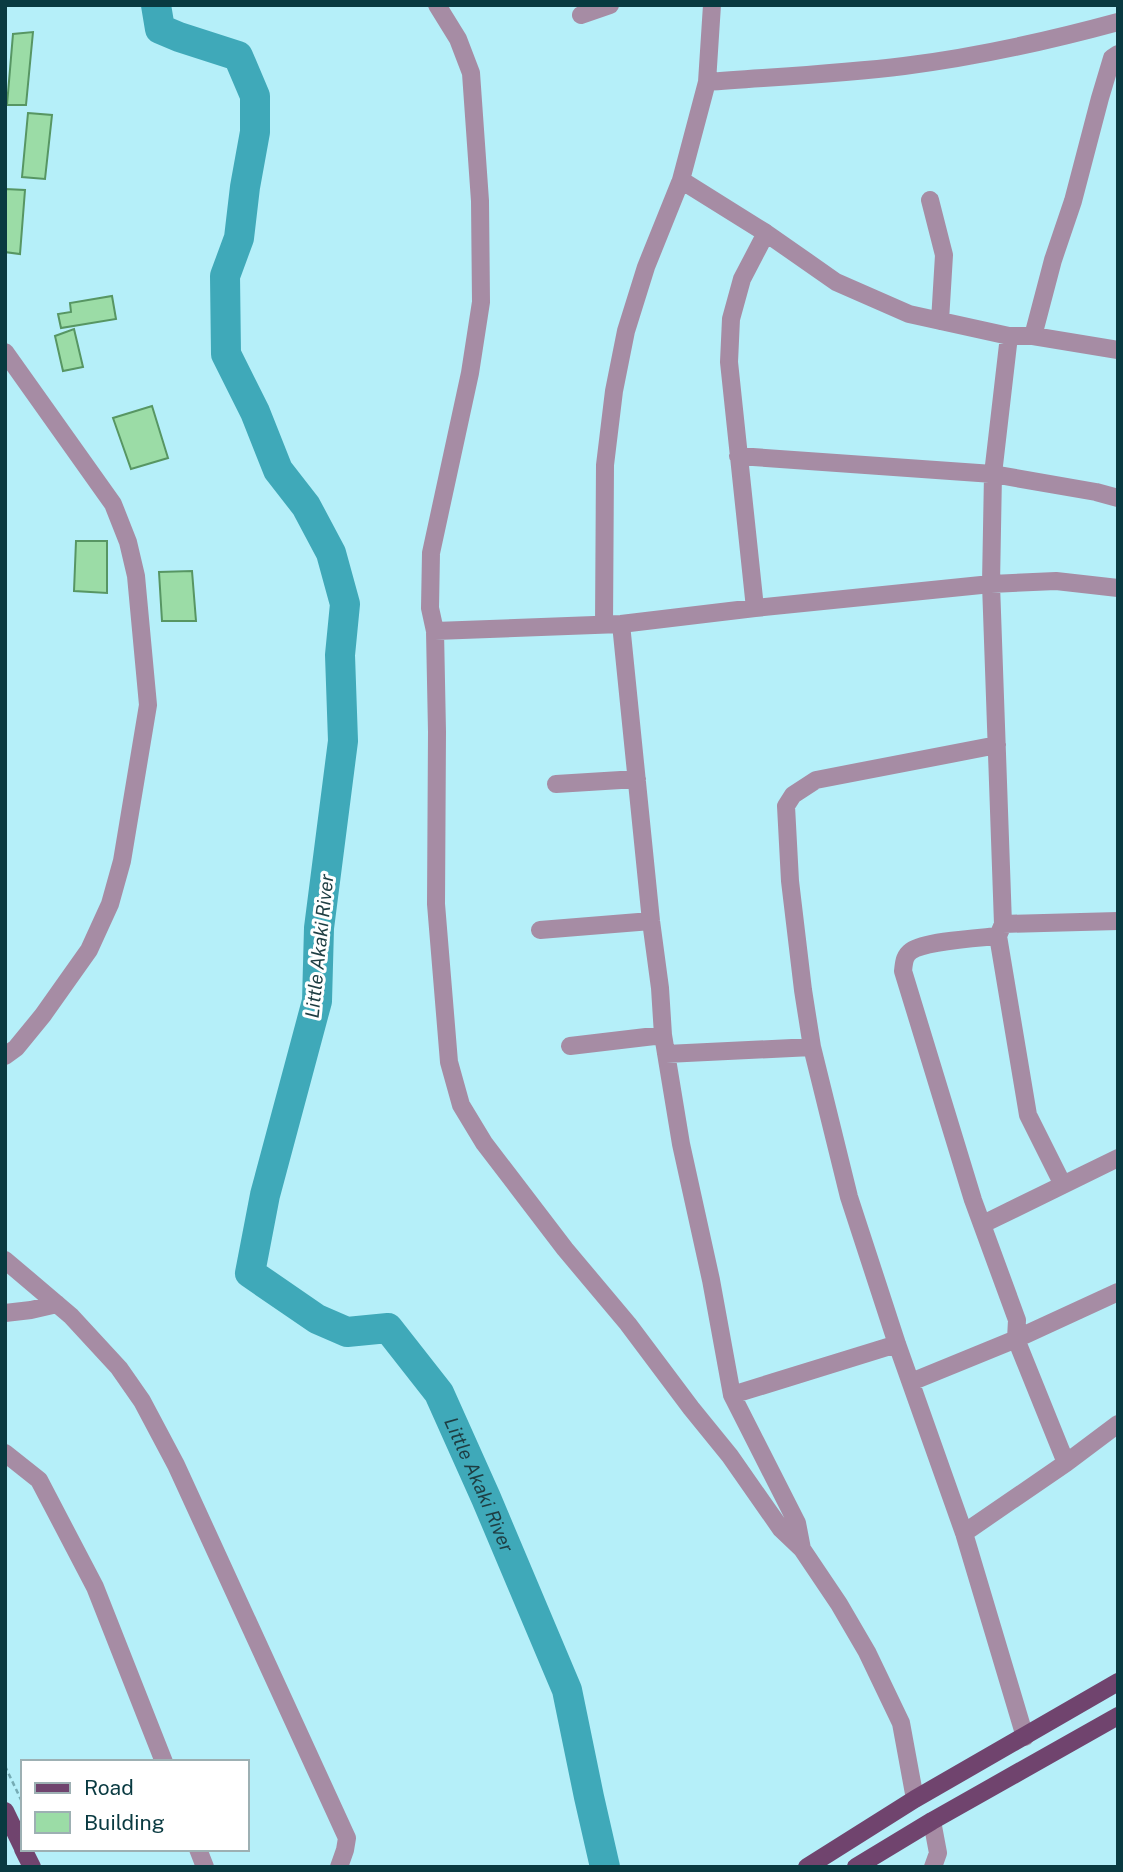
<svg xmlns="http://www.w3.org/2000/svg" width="1123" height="1872" font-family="'Public Sans',sans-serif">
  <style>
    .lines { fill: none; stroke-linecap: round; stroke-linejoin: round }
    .river { stroke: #3fa9b9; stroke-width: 30 }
    .building { fill: #9bdca6; stroke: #579663; stroke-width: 2 }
    .path { stroke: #75abb4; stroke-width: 2.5; stroke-dasharray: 5 3.5; stroke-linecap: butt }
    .minor { stroke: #a68ca4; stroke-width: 18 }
    .major { stroke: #70446e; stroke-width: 18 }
    .labels { text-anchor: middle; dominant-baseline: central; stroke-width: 6; stroke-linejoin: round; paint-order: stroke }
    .water-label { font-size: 19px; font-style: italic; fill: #1e3e43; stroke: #fff }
  </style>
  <rect width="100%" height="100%" fill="#b5eff9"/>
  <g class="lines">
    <path class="river" id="s1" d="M156,5L160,29L179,37L238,56L255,96V132L245,187L239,238L225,276L226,354L255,412L278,470L306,506L331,553L345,604L340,655L343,741L319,928L317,1001L265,1195L250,1273L317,1319L347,1332L388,1328L439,1393L486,1498L567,1690L589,1797L605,1867"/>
  </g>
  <path class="building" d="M33,32L26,105H7L13,34Z
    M28,113L52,115L45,179L22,177Z
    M5,189L25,190L20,254L5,252Z
    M112,296L116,319L61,328L58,314L71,312L70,303Z
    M74,329L83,367L63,371L55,336Z
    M152,406L168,458L131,469L113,418Z
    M76,541H107V593L74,591Z
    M192,571L196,621H162L159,572Z"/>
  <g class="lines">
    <path class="path" d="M5,1766L23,1804"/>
    <path class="minor" d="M437,5L458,39L471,73L480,201L481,302L470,373L431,553L430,608L435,631L437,732L436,904L449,1062L461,1105L484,1143L565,1249L628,1324L691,1408L730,1456L781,1529L802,1549L839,1604L867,1652L901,1723L915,1799
      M581,15L610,5
      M707,82C773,77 839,74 904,66C976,57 1048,41 1118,22
      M681,180L766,233L836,282L909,314L1009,336H1033L1118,350
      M930,200L944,255L940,321
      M1033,336L1053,260L1073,201L1100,98L1112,58L1118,54
      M5,352L113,504L128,542L136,576L148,705L122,861L110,904L89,950L43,1015L16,1048L5,1056
      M738,456L993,474L1096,492L1118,498
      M755,608L729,362L731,319L742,279L766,233
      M621,624L651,921L660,988L663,1035L681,1144L711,1280L732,1395L797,1523L802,1549
      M604,625L605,465L614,391L626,331L646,267L681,180L707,82L712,5
      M435,631L621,624L755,608L991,584L1056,581L1118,588
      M997,745L816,780L793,795L786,806L790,881L803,990L812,1047L849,1197L897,1344L964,1533L1025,1737
      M556,784L637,779
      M1003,924L991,584L993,474L1009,336
      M540,930L651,921
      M998,936C979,938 925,941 911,951C904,956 904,963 903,971L973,1200L1017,1320L1016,1339L1066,1463
      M570,1046L663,1035
      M666,1054L812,1047
      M1062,1183L1028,1115L998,936L1003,924L1118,921
      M983,1224L1118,1158
      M5,1260L71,1316L119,1368L142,1401L176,1465L347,1838L345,1850L339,1867
      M5,1313L31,1310L57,1304
      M911,1382L1016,1339L1118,1292
      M732,1395L897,1344
      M5,1453L39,1480L95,1587L164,1762
      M964,1533L1066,1463L1118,1424
      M932,1821L938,1853L933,1867
      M198,1849L205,1867"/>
    <path class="major" d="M5,1811L23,1848
      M23,1849L32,1867
      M807,1867L915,1799L1118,1682
      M856,1867L932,1821L1118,1716"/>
  </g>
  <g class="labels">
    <g class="water-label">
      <text transform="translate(319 946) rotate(-84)">Little Akaki River</text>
      <text stroke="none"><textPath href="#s1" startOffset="1708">Little Akaki River</textPath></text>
    </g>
  </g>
  <rect width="1123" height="1872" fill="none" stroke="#093a41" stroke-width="14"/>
  <rect x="21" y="1760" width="228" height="91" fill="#ffffff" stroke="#9db0b3" stroke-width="2"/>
  <rect x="35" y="1783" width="35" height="10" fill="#70446e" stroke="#9db0b3" stroke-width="2"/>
  <text x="84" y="1795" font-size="21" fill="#093a41">Road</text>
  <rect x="35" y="1812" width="35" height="21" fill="#9bdca6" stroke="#9db0b3" stroke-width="2"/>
  <text x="84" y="1830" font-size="21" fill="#093a41">Building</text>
</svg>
